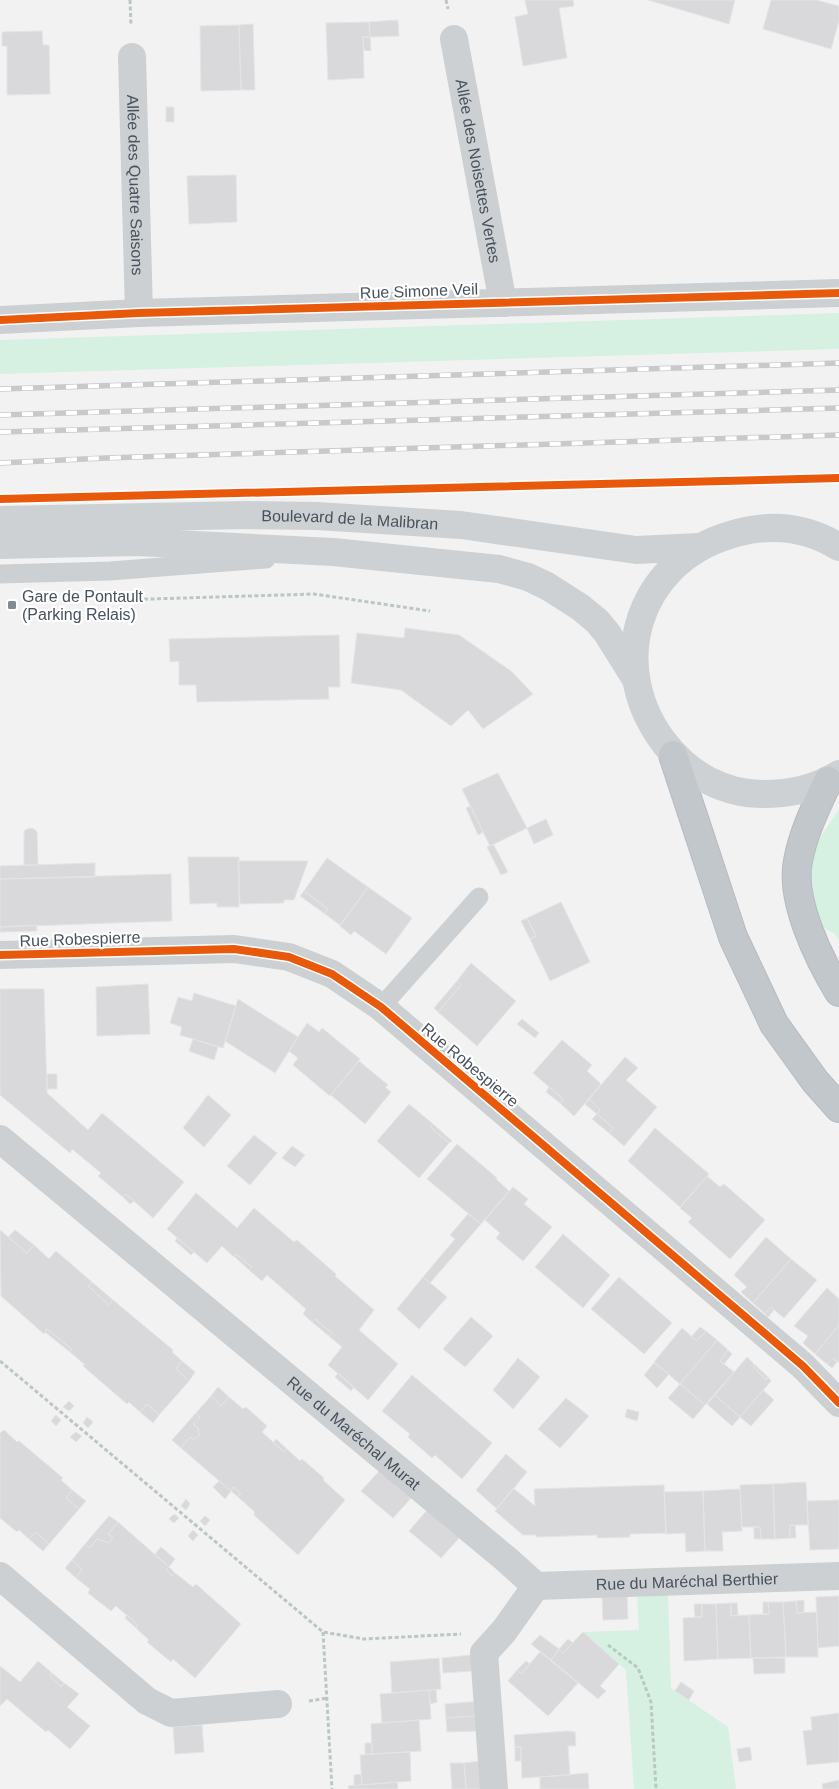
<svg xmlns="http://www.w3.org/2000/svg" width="839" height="1789" font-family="Arial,sans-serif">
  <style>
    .green { fill: #d6f1e2 }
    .building { fill: #d9d9db; stroke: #e3e4e5 }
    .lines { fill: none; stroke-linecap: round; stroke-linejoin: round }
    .trunk-casing { stroke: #b7bbc1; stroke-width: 30 }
    .path { stroke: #bac7c3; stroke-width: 3; stroke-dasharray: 4 2.5; stroke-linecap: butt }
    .service { stroke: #cdd0d2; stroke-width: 19 }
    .minor { stroke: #cdd0d2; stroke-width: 28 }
    .secondary { stroke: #ced1d4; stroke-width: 28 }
    .trunk { stroke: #c2c7cc; stroke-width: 28 }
    .rail-casing { stroke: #c8c9cb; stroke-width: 5.5 }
    .rail { stroke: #fff; stroke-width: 4; stroke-dasharray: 11; stroke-linecap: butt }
    .cycleway-casing { stroke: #fff; stroke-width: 11 }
    .cycleway { stroke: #e8590c; stroke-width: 8 }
    .poi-dot { fill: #848a92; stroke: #fff; stroke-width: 2 }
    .labels { text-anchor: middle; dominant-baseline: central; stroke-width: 4.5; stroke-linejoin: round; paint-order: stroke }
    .street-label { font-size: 16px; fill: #48525e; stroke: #fff }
    .poi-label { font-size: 16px; fill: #48525e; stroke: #fff; text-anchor: start }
  </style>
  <rect width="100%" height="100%" fill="#f2f2f2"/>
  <path class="green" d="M839,313V349L0,374V340Z
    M839,809V940L835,934L826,929L817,919L812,907L809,872L818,841Z
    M668,1594L671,1688L728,1727L736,1789H634L626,1670L583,1632L639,1630L637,1595Z"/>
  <path class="building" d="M525,0H573L574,6L559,8L567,58L523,66L515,17L528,14Z
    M648,0H735L729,24Z
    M771,0H816L839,6V21L831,49L763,29Z
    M398,20L399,36L370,37L369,22Z
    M369,22L370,37H363L364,78L328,80L326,23Z
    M253,24L255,90H241L239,25Z
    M239,25L241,90L201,91L200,26Z
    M42,31L43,45H49L50,94L7,95V46H2V32Z
    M363,37H370L371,51L364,50Z
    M166,107H174V122H166Z
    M236,175L237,222L189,224L187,176Z
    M405,628L459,635L511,671L533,694L483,729L468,710L451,726L401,690L351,683L357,633L404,638Z
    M339,635L340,687H328L329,699L197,702L196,685H179V661L170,662L169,639Z
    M498,773L527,828L490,846L462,789Z
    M471,806L483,832L478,835L466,808Z
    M546,819L553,835L534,844L527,828Z
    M30,828L34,829L37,832L38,865H24V834L25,830Z
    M493,844L508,872L501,875L487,847Z
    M188,857H239V907H217V903L190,904Z
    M327,858L368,887L340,925L325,914L328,909L304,891Z
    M238,861H308L294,900H284V903L240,904Z
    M95,863V877L0,879V866Z
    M171,874L172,921L0,927V879Z
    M368,887L412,918L386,954L354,931L351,935L340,926Z
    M304,891L328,909L325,914L300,896Z
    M561,902L590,962L550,981L530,939L536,936L527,918Z
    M527,918L536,936L530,939L521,921Z
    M36,925L37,931L0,932V927Z
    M471,963L516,1001L477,1046L438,1012L461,985L457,981Z
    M457,981L461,985L438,1012L434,1008Z
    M148,984L150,1034L97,1036L96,987Z
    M0,989H44L47,1093L88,1130L102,1113L184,1182L153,1218L126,1194L123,1197L98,1176L101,1173L72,1149L70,1153L0,1095Z
    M194,993L236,1006L223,1048L180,1035L182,1027L170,1023L178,997L192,1001Z
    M238,999L298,1037L275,1073L225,1041Z
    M522,1019L539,1033L535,1038L517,1024Z
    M307,1023L319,1032L322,1028L360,1059L330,1096L293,1065L298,1058L289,1051Z
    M193,1039L218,1047L214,1060L189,1051Z
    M562,1040L592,1065L587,1071L601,1084L574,1116L560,1103L563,1099L533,1073Z
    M625,1057L638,1068L626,1080L657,1107L624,1146L609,1133L613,1128L597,1114L600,1110L589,1099Z
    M359,1061L388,1085L385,1087L391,1092L365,1124L331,1095Z
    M47,1074H57V1089H47Z
    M549,1087L563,1099L560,1103L546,1092Z
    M208,1095L231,1115L204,1147L183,1128Z
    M589,1099L600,1110L597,1114L585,1104Z
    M409,1104L433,1124L430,1127L449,1143L419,1178L377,1141Z
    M597,1114L613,1128L609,1133L592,1119Z
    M433,1124L452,1141L449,1143L430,1127Z
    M655,1128L709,1174L680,1207L628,1161Z
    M254,1135L277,1153L250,1185L227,1166Z
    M457,1144L497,1178L496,1179L509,1191L481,1224L427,1179Z
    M292,1146L305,1155L295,1167L282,1158Z
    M707,1176L720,1187L724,1184L765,1220L730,1259L688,1222L692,1218L680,1208Z
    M513,1187L528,1199L524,1204L552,1227L523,1261L496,1238L500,1233L485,1220Z
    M196,1193L237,1228L254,1208L294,1242L297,1240L336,1274L335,1276L374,1310L359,1330L398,1364L368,1400L328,1365L342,1347L329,1336L332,1333L315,1319L312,1322L303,1314L306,1309L267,1275L262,1281L249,1270L252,1267L236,1254L234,1257L222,1246L207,1263L167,1229Z
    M126,1194L134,1201L130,1204L123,1197Z
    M468,1214L481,1224L430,1283L423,1277L455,1239L450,1235Z
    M0,1230L27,1253L34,1245L49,1259L56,1251L92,1282L88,1286L109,1305L113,1300L173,1350L172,1352L182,1361L176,1369L189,1381L159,1415L147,1404L140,1412L129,1402L127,1404L83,1366L85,1365L70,1352L72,1349L47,1329L44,1334L1,1296Z
    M15,1230L34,1245L27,1253L8,1237Z
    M563,1234L610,1275L583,1308L535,1267Z
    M766,1237L791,1259L753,1303L741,1292L747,1287L734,1275Z
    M177,1238L194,1252L191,1255L175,1241Z
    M236,1254L252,1267L249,1270L234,1256Z
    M791,1259L817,1280L784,1318L771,1307L765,1314L753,1303Z
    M423,1277L447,1297L419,1329L397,1309Z
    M619,1277L672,1323L644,1354L591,1309Z
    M92,1282L113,1300L109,1305L88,1286Z
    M827,1288L839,1299V1325L815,1354L803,1343L808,1336L794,1326Z
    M771,1307L774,1310L768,1317L765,1314Z
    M471,1317L493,1336L465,1367L443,1349Z
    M315,1319L332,1333L329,1336L312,1322Z
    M839,1325V1363L833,1358L827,1364L815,1354Z
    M700,1327L706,1331L697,1341L691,1337Z
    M682,1328L697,1341L706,1331L717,1340L680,1384L654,1362Z
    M47,1329L72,1349L70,1352L45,1332Z
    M717,1340L728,1350L720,1361L734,1372L705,1405L680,1384Z
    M728,1350L732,1354L724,1364L720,1361Z
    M747,1357L754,1364L753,1366L766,1380L768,1377L771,1381L740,1417L715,1395Z
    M518,1358L540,1377L513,1409L493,1390Z
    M833,1358L837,1362L832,1368L827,1364Z
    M182,1361L195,1372L189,1381L176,1369Z
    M654,1363L669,1374L657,1388L644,1375Z
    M754,1364L768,1377L766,1380L753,1366Z
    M338,1373L354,1387L351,1391L335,1377Z
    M412,1375L492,1443L462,1479L435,1455L432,1458L408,1437L410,1434L382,1411Z
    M680,1384L705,1405L693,1419L668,1398Z
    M218,1387L229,1397L221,1406L211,1396Z
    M763,1390L774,1400L751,1426L740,1417Z
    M715,1395L740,1417L732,1426L707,1404Z
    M211,1396L221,1406L229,1397L243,1409L246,1407L267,1426L262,1432L284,1452L287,1449L300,1461L302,1459L324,1478L323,1480L345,1500L298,1555L254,1515L255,1512L238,1497L241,1493L233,1487L231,1491L181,1448L190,1437L194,1440L199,1435L198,1428L193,1424L200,1417L196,1413Z
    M566,1398L589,1416L560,1448L538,1429Z
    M69,1401L74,1406L69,1411L63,1407Z
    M147,1404L159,1415L153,1423L140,1412Z
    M627,1409L639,1412L637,1421L625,1417Z
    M196,1413L200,1417L193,1424L198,1428L199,1435L194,1440L190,1437L181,1448L172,1440Z
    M56,1415L61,1420L56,1426L51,1421Z
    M87,1417L93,1422L88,1428L83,1423Z
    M4,1430L17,1442L19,1441L63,1478L61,1480L72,1490L66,1498L79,1509L49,1544L36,1532L29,1539L19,1530L17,1532L0,1518V1433Z
    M76,1432L82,1436L76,1442L70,1437Z
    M276,1439L287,1449L284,1452L273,1443Z
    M506,1454L527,1472L497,1509L476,1490Z
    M381,1469L413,1496L393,1518L361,1491Z
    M219,1481L231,1491L225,1499L213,1487Z
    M806,1482L808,1525H790V1538L775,1539L773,1484Z
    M773,1484L775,1539H761L760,1527H742L740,1485Z
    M664,1485L666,1533L630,1534V1537L597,1538V1535L536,1537V1535H523L495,1511L513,1488L535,1506L534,1489Z
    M233,1487L241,1493L238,1497L231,1491Z
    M740,1489L742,1531L722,1532L723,1551H705L703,1491Z
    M72,1490L86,1501L79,1509L66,1498Z
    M703,1491L705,1551L686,1552L685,1533L666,1534L664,1492Z
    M186,1499L190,1504L186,1510L181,1506Z
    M839,1500V1549L810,1550L807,1501Z
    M428,1509L460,1537L441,1558L409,1531Z
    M174,1514L179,1518L174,1523L169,1519Z
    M109,1516L118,1522L108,1534L113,1538L109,1543L97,1539L90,1548L85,1544Z
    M205,1516L210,1520L205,1526L200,1521Z
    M118,1522L169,1567L166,1570L172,1576L175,1573L193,1587L196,1584L241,1624L195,1678L173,1659L171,1662L147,1642L149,1640L136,1628L138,1625L116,1606L111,1611L88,1593L90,1589L76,1578L82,1569L72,1560L85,1544L90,1548L97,1539L109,1543L113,1538L108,1534Z
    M790,1525H795L796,1538H790Z
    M754,1527H760L761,1539H754Z
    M193,1530L198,1535L193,1541L188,1536Z
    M36,1532L49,1544L43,1551L29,1539Z
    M161,1547L175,1559L169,1567L155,1554Z
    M72,1560L82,1569L76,1578L65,1568Z
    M169,1567L175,1573L172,1576L166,1570Z
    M627,1596L628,1619L603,1620L602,1597Z
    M839,1596V1646L818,1648L816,1597Z
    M804,1600V1612L797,1613L796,1601Z
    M796,1601L797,1613L817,1612L818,1657H786L783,1602Z
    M763,1602H768L769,1614H763Z
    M768,1602H783L786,1657L751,1658L749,1615L769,1614Z
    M731,1603V1616L749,1615L751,1658L718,1659L716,1604Z
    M731,1603H737L738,1615L731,1616Z
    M694,1604H702V1617H695Z
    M702,1604H716L718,1659L684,1661L683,1618L702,1617Z
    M127,1615L138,1625L136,1628L125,1618Z
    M583,1632L619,1664L600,1686L606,1691L598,1699L551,1660L559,1649L563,1653Z
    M540,1635L559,1649L551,1660L531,1644Z
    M568,1639L573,1643L563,1653L559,1649Z
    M540,1652L578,1683L548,1716L508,1681L517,1670L521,1674Z
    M471,1655L472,1671L443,1673L442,1658Z
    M439,1658L441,1689L392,1693L390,1662Z
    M753,1658H785V1673L754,1674Z
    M38,1661L52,1673L50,1676L61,1687L64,1683L79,1694L67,1707L90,1726L70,1749L48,1730L46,1732L7,1699L0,1706V1666L20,1682Z
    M526,1661L530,1664L521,1674L517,1670Z
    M52,1673L64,1683L61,1687L50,1676Z
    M681,1682L694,1691L689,1700L675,1691Z
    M436,1689L437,1702L430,1704L429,1690Z
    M429,1690L431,1719L382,1723L380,1694Z
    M468,1702H475V1716L446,1718L445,1704Z
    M839,1713V1762L807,1765L803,1731L812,1730L811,1717Z
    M475,1716L477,1731L447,1732L446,1718Z
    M419,1720L421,1751L372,1754L371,1724Z
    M202,1725L204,1752L175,1754L173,1727Z
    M567,1731L575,1732L576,1746H568L570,1775L522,1778L521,1747H515L514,1735Z
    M365,1743H372V1754H365Z
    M515,1747H521V1761H515Z
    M750,1747L752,1760L739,1762L737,1749Z
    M410,1752L411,1781L362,1785L360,1755Z
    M480,1761L481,1789H466L464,1763Z
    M450,1763H464L466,1789H452Z
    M588,1773L589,1789H540V1777Z
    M361,1774L362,1785L354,1786V1775Z
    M839,1780V1789H823L822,1784Z
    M397,1782L398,1789H349L348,1786Z"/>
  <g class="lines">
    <defs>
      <path id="trunk" d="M673,755L733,937L774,1024L815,1081L839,1108
        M828,781C816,807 803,833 798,861C790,900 819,959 839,992"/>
    </defs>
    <use href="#trunk" class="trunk-casing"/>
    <path class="path" d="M130,0L131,26
      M446,0L448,9
      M118,600L314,594L430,611
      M0,1361L323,1632L364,1639L461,1634
      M323,1632L332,1789
      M608,1645L638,1668L651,1702L656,1789
      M309,1701L328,1698"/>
    <path class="service" d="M0,574L110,571L266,559
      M381,1007L479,897"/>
    <g class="minor">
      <path id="s1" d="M454,39L503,303"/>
      <path id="s2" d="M132,57L139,313"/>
      <path d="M0,320L139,313L839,293"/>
      <path d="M0,955L234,949L289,957L332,974L381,1007L803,1366L839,1403"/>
      <path id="s3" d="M0,1139L506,1559L536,1586"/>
      <path d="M0,1576L147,1701L171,1713L278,1704"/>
      <path id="s4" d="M536,1586L839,1576"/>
      <path d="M494,1789L484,1653L504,1631L536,1586"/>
    </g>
    <g class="secondary">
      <path id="s5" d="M0,520L245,515L317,516L461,525L636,550L699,547"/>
      <path d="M0,545L137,542L333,552L499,569L528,577L547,586L580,607L597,621L607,633L634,676"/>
      <path d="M839,547C805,526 768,523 730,535C636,563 605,668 666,745C690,775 724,794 763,794C791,794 815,789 839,774"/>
    </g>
    <use href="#trunk" class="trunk"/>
    <defs>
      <path id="rail" d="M0,389L839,363
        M0,415L839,390
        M0,432L839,408
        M0,463L106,458L839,435"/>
    </defs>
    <use href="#rail" class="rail-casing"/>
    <use href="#rail" class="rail"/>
    <defs>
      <path id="cycleway" d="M0,320L139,313L839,293
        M0,499L839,478
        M0,955L234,949L289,957L332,974L381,1007L803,1366L839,1403"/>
    </defs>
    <use href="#cycleway" class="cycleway-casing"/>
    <use href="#cycleway" class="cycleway"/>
  </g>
  <rect class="poi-dot" x="7" y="600" width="10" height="10" rx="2.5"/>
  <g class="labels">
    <g class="street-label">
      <text stroke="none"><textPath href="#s1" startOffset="134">Allée des Noisettes Vertes</textPath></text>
      <text stroke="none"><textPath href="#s2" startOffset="128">Allée des Quatre Saisons</textPath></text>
      <text transform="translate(419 291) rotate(-2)">Rue Simone Veil</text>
      <text stroke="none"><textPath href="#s5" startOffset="350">Boulevard de la Malibran</textPath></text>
      <text transform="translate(80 939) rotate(-2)">Rue Robespierre</text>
      <text transform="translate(470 1065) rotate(40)">Rue Robespierre</text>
      <text stroke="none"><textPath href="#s3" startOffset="460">Rue du Maréchal Murat</textPath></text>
      <text stroke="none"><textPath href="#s4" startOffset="151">Rue du Maréchal Berthier</textPath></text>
    </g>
    <g class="poi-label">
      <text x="22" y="596">Gare de Pontault<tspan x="22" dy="18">(Parking Relais)</tspan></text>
    </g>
  </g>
</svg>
